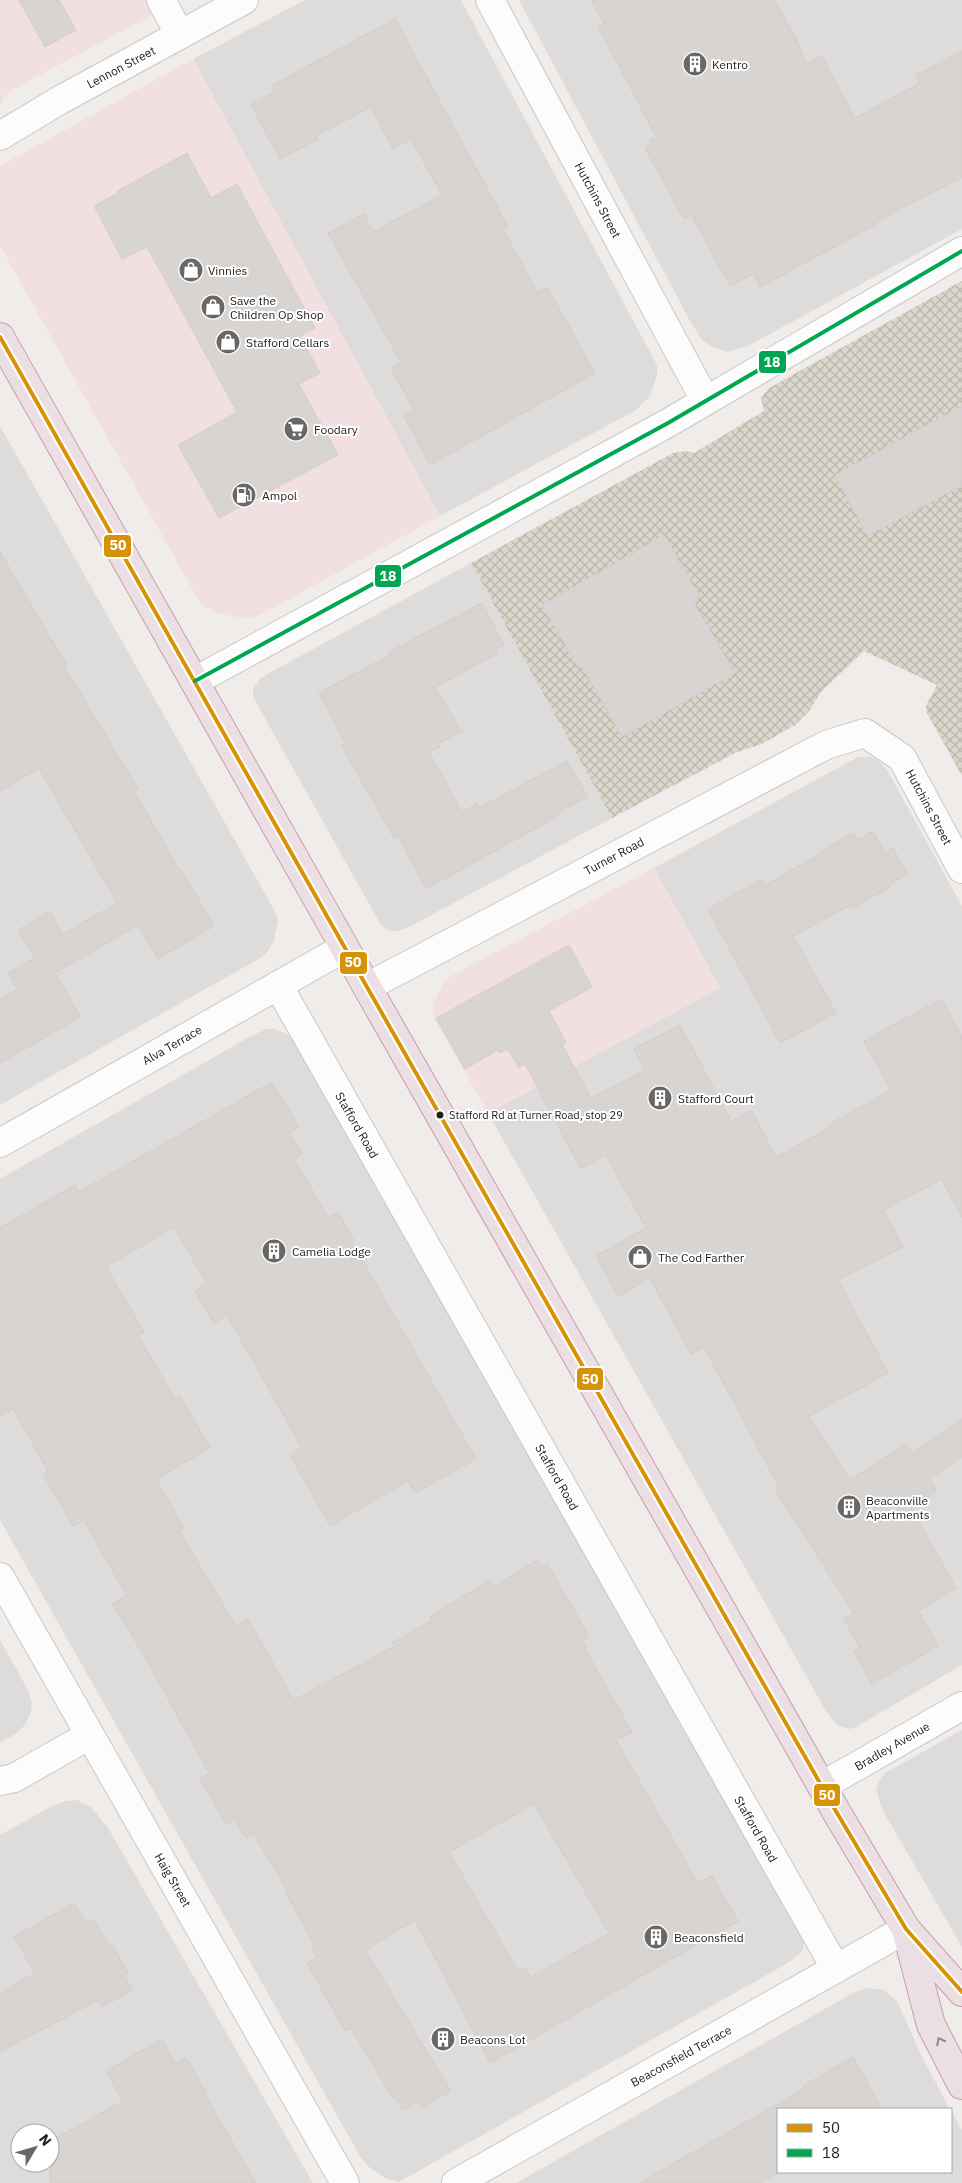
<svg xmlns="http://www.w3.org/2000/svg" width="962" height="2183" font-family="'IBM Plex Sans',sans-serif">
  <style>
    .residential { fill: #dedcdb; fill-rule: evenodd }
    .commercial { fill: #f2dfe1 }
    .construction { fill: url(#construction-cross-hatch) }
    .building { fill: #d8d4d2; stroke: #d3cdcb; fill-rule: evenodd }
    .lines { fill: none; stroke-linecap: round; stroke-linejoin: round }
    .minor-casing { stroke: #c8c7c6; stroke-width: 30 }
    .highway-casing { stroke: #c79db1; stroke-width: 30 }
    .minor { stroke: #fdfcfc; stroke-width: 28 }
    .highway { stroke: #ecdfe3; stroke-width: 28 }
    .bus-1-casing { stroke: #fff; stroke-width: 8 }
    .bus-2-casing { stroke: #fff; stroke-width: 8 }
    .bus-1 { stroke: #d79205; stroke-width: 4 }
    .bus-2 { stroke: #00a651; stroke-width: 4 }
    .oneway { stroke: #918a8c }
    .bus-dot { fill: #212121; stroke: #fff; stroke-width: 2 }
    .labels { text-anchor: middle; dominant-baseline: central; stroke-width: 4; stroke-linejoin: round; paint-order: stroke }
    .bus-label { font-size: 11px; fill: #212121; stroke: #fff; text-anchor: start }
    .poi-label { font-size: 12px; fill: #212121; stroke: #fff; text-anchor: start }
    .street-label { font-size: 12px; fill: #212121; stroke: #fff }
    .line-badge { stroke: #fff; stroke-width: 2 }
    .badge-label { font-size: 14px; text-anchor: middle; font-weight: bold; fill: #fff }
  </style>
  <defs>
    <pattern id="construction-cross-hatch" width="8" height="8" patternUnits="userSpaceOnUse" patternTransform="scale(1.25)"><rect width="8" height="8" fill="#dad6cb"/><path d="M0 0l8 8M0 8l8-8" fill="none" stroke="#bbb7ae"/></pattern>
  </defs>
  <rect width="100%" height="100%" fill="#efecea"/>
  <path class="residential" d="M305,0H461L657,365V375L650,396L636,410L440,516L193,59Z
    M519,0H962V229L748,346L727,352L712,347L702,340L690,321Z
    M0,426L276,913L278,921L274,940L268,951L262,957L0,1105Z
    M471,563L612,818L407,928L397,931H389L380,924L373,911L257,704L253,696V689L261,678L273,671Z
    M858,757H871L879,761L887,770L962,906V1665L856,1727L849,1729L837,1725L826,1711L488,1113L720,988L654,868Z
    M267,1029H275L287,1034L298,1046L802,1938L804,1944L801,1953L786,1964L399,2182L385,2178L369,2167L361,2158L0,1520V1179L253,1035Z
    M0,1640L28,1690L32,1703L31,1712L25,1725L15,1734L0,1743Z
    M962,1730V1947L882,1809L876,1789L880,1780L885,1773Z
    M77,1800L91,1807L108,1828L313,2183H0V1835L52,1806L66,1801ZM20,2133H50V2163H20Z
    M867,1988L884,1990L897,2001L923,2059L950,2109H778V2172H951V2110L962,2130V2183H516L855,1992Z"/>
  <path class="commercial" d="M0,0H180L10,91L4,97L0,107Z
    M193,59L440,516L275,607L254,617L241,618L218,613L204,606L198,599L0,246V166Z
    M654,868L720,988L488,1113L434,1018L433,1005L443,983L451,976Z"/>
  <path class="construction" d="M962,281V776L927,713L926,706L937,685L864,651L821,692L809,711L795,725L762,744L737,752L612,818L471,563L673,453L686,451L694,453L764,411L761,398L769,388Z"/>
  <path class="building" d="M19,0H59L76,30L45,47Z
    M591,0H775L796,39L806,64L821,55L855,118L920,83L916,75L962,51V177L876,222L877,224L760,287L753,274L730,286L691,215L684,219L645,148L653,143L651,140L657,138L598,26L604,23Z
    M395,19L508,227L503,229L537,292L547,287L595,373L430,465L404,416L414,410L391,368L401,362L328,233L364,214L373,232L442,195L411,139L393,149L371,107L316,136L318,139L280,159L251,105L274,92L271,86Z
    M187,153L211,198L237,184L315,328L300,336L320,373L299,384L338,455L219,518L178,445L237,412L147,247L122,259L94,206L118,193L117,191Z
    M962,406V485L868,536L835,475Z
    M664,535L700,597L693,601L735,673L622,737L581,665L578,667L542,605Z
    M0,552L66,664L64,666L138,789L134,791L180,872L182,871L214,926L158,959L138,925L55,973L81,1017L0,1063V999L17,989L8,973L35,958L18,930L50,911L63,934L117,903L39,768L0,791Z
    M482,603L504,645L495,650L497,654L435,687L461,731L438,744L440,747L429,752L462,812L477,804L479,808L567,761L588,797L557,813L558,816L426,889L398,836L394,838L341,745L345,743L319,693L390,655L389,652Z
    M873,831L885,853L893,848L907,874L888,885L890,887L851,909L849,906L793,936L836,1013L780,1043L708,909L762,879L766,885L822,853L821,851L853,833L858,840Z
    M569,945L592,987L549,1011L566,1042L562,1044L591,1098L645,1070L634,1049L680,1025L731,1121L751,1110L776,1157L830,1128L828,1125L891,1090L864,1041L941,999L962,1036V1217L941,1179L884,1210L903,1247L838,1280L888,1373L809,1416L850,1480L906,1444L912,1453L962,1419V1457L929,1479L937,1491L911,1508L956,1588L918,1611L938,1646L872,1684L854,1652L860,1648L844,1619L854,1613L775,1490L779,1487L704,1347L691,1354L650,1278L618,1296L596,1256L646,1228L606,1155L581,1169L525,1064L519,1068L508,1049L500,1053L498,1050L465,1069L436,1018Z
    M272,1082L299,1127L289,1132L302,1154L294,1159L328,1217L338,1212L354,1241L352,1242L476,1459L415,1493L408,1481L330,1526L290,1455L302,1448L227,1315L214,1323L195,1291L207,1284L174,1227L106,1267L144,1332L138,1335L175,1399L180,1396L210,1448L156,1479L184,1528L179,1531L236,1626L248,1619L294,1700L395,1646L392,1643L432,1620L430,1616L489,1581L493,1587L538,1560L542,1568L548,1565L589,1636L583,1640L587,1647L585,1649L632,1732L616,1740L698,1883L712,1876L738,1921L490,2063L415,1920L365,1950L451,2091L423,2107L418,2101L403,2110L395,2097L393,2098L351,2028L345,2031L307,1963L317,1957L312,1948L315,1946L286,1893L288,1892L254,1834L246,1838L235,1819L226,1825L200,1778L209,1773L144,1655L112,1604L127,1596L84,1520L73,1526L43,1474L48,1471L13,1408L0,1417V1228L75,1185L79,1192ZM534,1804L609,1933L531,1977L525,1967L518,1971L449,1852Z
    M74,1903L86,1923L93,1919L110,1947L112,1945L128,1972L124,1975L132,1990L102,2007L98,2000L0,2052V1993L35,1973L14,1937Z
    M162,2039L176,2064L186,2058L207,2094L205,2095L256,2183H50V2142L123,2101L106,2071Z
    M853,2057L882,2109H778V2173L760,2183H639L804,2089L803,2086Z"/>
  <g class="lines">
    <defs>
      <path id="minor" d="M161,0L180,35
        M490,0L705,400
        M0,136L60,100L244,0
        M195,681L668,423L962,251
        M278,985L836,1969
        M367,987L826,745L865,733L902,758L962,869
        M0,1143L344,948
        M0,1577L345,2183
        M0,1781L14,1778L90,1735
        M822,1786L962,1706
        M456,2183L906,1929"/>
      <path id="highway" d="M0,337L367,987L837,1813L906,1929L962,1992
        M907,1933L931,2025L962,2085"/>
    </defs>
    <use href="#minor" class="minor-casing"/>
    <use href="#highway" class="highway-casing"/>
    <use href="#minor" class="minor"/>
    <use href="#highway" class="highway"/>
    <defs>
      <path id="bus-1" d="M0,337L367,987L837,1813L906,1929L962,1992"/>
      <path id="bus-2" d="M195,681L668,423L962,251"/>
    </defs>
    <use href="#bus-1" class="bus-1-casing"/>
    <use href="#bus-2" class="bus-2-casing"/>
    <use href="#bus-1" class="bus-1"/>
    <use href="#bus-2" class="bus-2"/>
  </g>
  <defs><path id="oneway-chevron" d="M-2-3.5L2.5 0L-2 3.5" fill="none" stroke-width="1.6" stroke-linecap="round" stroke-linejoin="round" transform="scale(1.25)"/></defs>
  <use class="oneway" href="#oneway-chevron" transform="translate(940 2041) rotate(-117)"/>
  <defs>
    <symbol id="building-disc" viewBox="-11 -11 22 22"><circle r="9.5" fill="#696867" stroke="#fff"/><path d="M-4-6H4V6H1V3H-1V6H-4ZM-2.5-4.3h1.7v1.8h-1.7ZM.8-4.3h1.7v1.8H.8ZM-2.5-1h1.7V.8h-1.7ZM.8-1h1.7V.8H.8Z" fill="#fff"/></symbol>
    <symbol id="shop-disc" viewBox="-11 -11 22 22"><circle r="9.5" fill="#696867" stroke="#fff"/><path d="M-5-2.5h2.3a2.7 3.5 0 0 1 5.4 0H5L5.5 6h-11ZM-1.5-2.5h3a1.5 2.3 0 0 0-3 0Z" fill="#fff"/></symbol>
    <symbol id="supermarket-disc" viewBox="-11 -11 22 22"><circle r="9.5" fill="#696867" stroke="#fff"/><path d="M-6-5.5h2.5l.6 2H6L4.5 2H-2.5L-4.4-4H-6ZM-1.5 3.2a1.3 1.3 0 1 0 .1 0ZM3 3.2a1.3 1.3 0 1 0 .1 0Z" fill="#fff"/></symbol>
    <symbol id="fuel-disc" viewBox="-11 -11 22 22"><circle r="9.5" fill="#696867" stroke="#fff"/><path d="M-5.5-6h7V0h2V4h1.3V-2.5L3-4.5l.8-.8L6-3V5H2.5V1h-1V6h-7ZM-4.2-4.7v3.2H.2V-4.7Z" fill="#fff"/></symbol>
  </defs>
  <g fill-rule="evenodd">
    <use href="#building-disc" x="681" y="50" width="28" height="28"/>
    <use href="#shop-disc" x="177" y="256" width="28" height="28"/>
    <use href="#shop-disc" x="199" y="293" width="28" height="28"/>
    <use href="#shop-disc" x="214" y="328" width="28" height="28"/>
    <use href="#supermarket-disc" x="282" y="415" width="28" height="28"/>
    <use href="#fuel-disc" x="230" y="481" width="28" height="28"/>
    <use href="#building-disc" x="646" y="1084" width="28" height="28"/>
    <use href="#building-disc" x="260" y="1237" width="28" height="28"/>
    <use href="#shop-disc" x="626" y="1243" width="28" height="28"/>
    <use href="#building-disc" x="835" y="1493" width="28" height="28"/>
    <use href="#building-disc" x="642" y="1923" width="28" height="28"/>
    <use href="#building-disc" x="429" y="2025" width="28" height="28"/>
  </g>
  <circle class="bus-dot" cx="440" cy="1115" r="4.5"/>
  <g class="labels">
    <g class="bus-label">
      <text x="449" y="1115">Stafford Rd at Turner Road, stop 29</text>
    </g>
    <g class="poi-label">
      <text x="712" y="64">Kentro</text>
      <text x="208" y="270">Vinnies</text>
      <text x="230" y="300">Save the<tspan x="230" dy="14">Children Op Shop</tspan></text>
      <text x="246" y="342">Stafford Cellars</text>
      <text x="314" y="429">Foodary</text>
      <text x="262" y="495">Ampol</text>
      <text x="678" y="1098">Stafford Court</text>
      <text x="292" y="1251">Camelia Lodge</text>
      <text x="658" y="1257">The Cod Farther</text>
      <text x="866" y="1500">Beaconville<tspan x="866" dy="14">Apartments</tspan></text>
      <text x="674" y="1937">Beaconsfield</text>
      <text x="460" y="2039">Beacons Lot</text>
    </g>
    <g class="street-label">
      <text transform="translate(121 67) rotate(-28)">Lennon Street</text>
      <text transform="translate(598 200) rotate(62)">Hutchins Street</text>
      <text transform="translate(929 807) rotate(62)">Hutchins Street</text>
      <text transform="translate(614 856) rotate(-28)">Turner Road</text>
      <text transform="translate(172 1045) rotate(-30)">Alva Terrace</text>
      <text transform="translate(357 1125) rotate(60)">Stafford Road</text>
      <text transform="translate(557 1477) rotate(60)">Stafford Road</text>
      <text transform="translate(892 1746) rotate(-30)">Bradley Avenue</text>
      <text transform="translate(756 1829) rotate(60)">Stafford Road</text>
      <text transform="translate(173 1880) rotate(60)">Haig Street</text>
      <text transform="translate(681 2056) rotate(-29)">Beaconsfield Terrace</text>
    </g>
  </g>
  <g class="line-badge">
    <rect x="758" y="350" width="29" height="24" rx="5" fill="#00a651"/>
    <rect x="103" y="534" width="29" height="24" rx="5" fill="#d79205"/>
    <rect x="374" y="564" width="28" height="24" rx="5" fill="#00a651"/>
    <rect x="339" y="951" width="29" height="24" rx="5" fill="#d79205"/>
    <rect x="576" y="1367" width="28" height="24" rx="5" fill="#d79205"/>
    <rect x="813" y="1783" width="28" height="24" rx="5" fill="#d79205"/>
  </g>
  <g class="badge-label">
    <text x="772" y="367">18</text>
    <text x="118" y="550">50</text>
    <text x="388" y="581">18</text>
    <text x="353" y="967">50</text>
    <text x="590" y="1384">50</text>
    <text x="827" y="1800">50</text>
  </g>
  <rect x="777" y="2108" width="175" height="65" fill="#ffffff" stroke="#a6a6a6"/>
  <rect x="787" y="2124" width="25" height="8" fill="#d79205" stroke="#a6a6a6"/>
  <text x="822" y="2133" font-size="15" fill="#212121">50</text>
  <rect x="787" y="2149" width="25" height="8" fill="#00a651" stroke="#a6a6a6"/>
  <text x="822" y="2158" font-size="15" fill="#212121">18</text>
  <g transform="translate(35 2148) rotate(52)"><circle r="24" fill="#ffffff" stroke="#a6a6a6"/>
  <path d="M0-4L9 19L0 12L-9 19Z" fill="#696867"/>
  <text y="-8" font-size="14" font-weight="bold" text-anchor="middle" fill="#212121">N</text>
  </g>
</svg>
